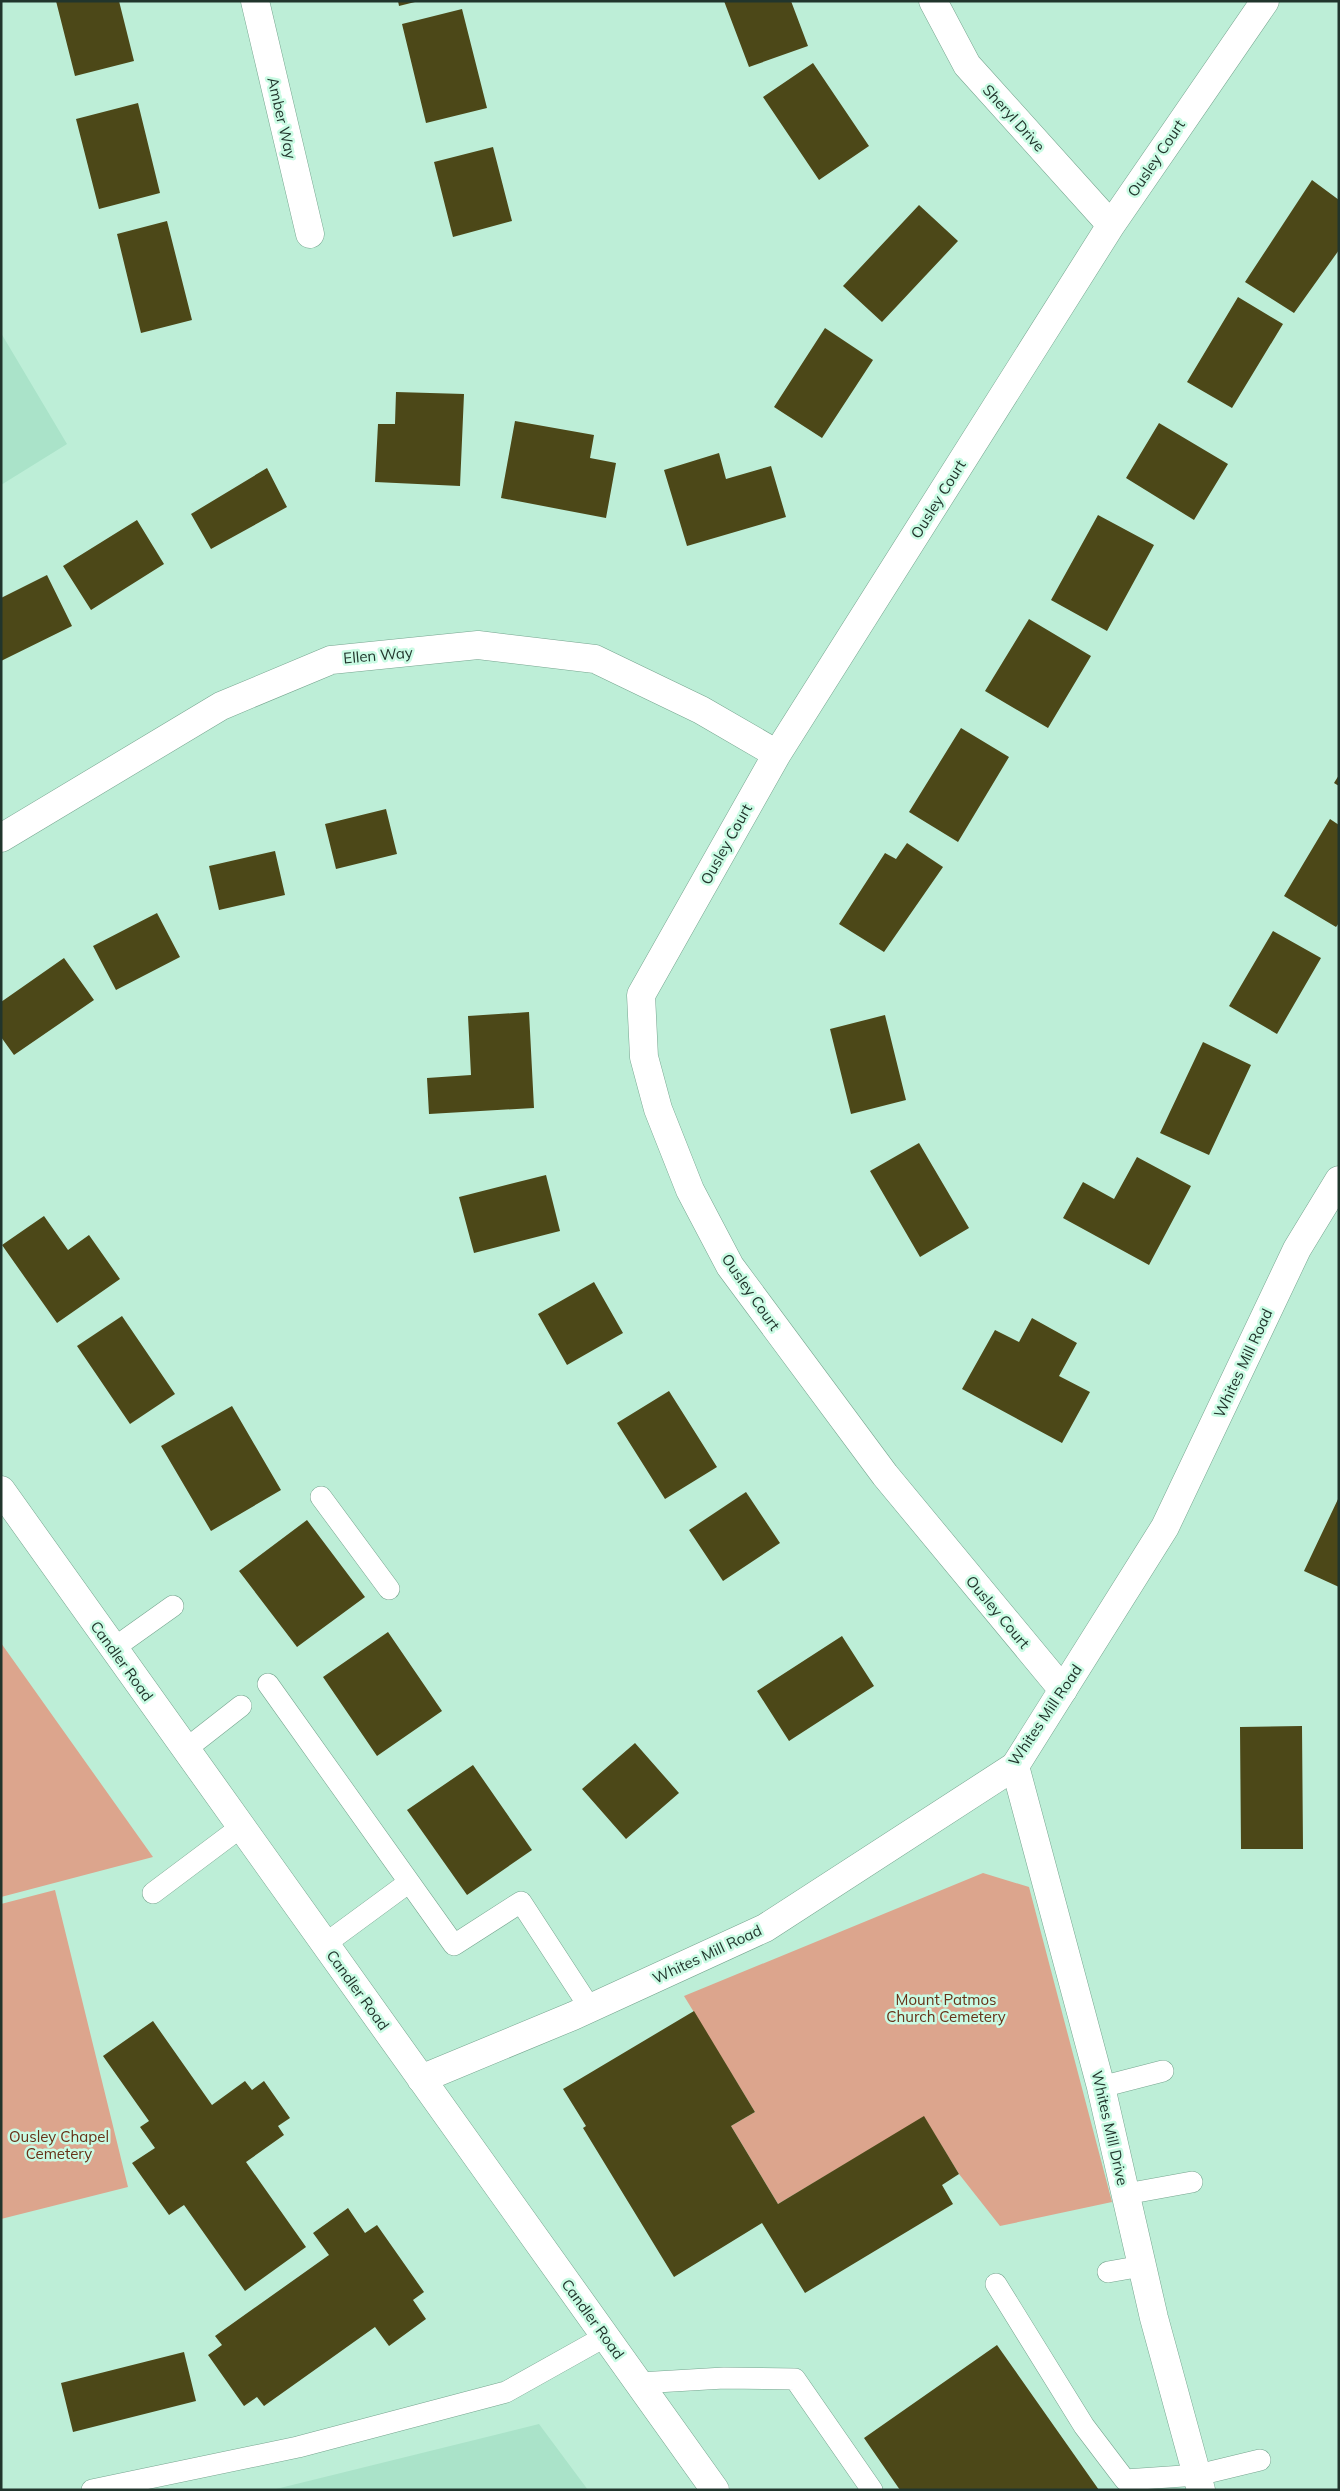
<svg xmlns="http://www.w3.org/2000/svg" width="1340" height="2491" font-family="Mulish,sans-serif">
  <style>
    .built { fill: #aae3c9 }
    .green { fill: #dca58d }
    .building { fill: #4c4818 }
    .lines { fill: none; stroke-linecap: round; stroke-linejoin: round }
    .lane-casing { stroke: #76a58f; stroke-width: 22 }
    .street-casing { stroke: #76a58f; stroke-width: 29 }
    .secondary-casing { stroke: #76a58f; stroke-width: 29 }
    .lane { stroke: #fff; stroke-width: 21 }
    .street { stroke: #fff; stroke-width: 28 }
    .secondary { stroke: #fff; stroke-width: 28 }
    .labels { text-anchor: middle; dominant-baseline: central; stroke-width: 5; stroke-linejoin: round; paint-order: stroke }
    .street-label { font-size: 15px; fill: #21352c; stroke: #cafbe4 }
    .park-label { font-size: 15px; fill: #663117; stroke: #cafbe4 }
  </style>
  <rect width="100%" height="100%" fill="#bdeed7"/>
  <path class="built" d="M1,333L67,444L1,485Z
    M539,2424L588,2490H272Z"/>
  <path class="green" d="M1,1643L153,1857L1,1897Z
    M983,1873L1029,1887L1112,2202L1000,2226L959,2174L924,2117L778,2204L731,2126L755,2112L684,1996Z
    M55,1890L128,2187L1,2219V1904Z"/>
  <path class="building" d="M56,1H119L134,61L75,76Z
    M398,1H415V2L399,6Z
    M724,1H791L808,46L749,67Z
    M462,9L487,108L426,123L402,24Z
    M813,63L869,146L819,180L763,97Z
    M138,103L160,193L99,209L76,119Z
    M493,147L512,221L453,237L434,162Z
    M1312,180L1339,200V250L1294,313L1245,282Z
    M919,205L958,241L882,322L843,286Z
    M167,221L192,320L141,333L117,234Z
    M1238,297L1283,324L1232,408L1187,382Z
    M825,328L873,360L822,438L774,407Z
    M396,392L464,394L460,486L375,482L378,424H395Z
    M515,421L594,435L590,458L616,463L606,518L501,498Z
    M1159,423L1228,464L1194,520L1126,478Z
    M719,453L726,479L771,466L786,517L687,546L664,470Z
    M267,468L287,507L211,549L191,514Z
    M1098,515L1154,545L1107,631L1051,600Z
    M137,520L164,564L91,610L63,566Z
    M47,575L72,626L1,661V598Z
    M1029,619L1091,656L1048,728L985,691Z
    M961,728L1009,757L958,842L909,812Z
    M1339,775V786L1334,783Z
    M386,809L397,854L336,869L325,824Z
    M1330,819L1339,825V923L1336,927L1284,896Z
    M907,843L943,867L884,952L839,924L885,853L896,859Z
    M275,851L285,895L219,910L209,866Z
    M157,913L180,957L116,990L93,946Z
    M1273,931L1321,958L1277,1034L1229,1006Z
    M64,958L94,1000L14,1055L1,1037V1002Z
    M529,1012L534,1108L429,1114L427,1078L471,1075L468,1016Z
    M885,1015L906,1100L851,1114L830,1029Z
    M1203,1042L1251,1065L1209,1155L1160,1133Z
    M919,1143L969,1228L920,1257L870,1171Z
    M1137,1157L1191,1186L1149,1265L1063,1218L1083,1182L1114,1199Z
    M546,1175L560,1231L474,1253L459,1197Z
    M44,1216L68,1250L89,1235L120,1279L57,1323L2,1245Z
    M594,1282L623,1333L567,1365L538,1314Z
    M122,1316L175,1394L130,1424L77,1346Z
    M1032,1318L1077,1343L1059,1376L1090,1392L1062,1443L962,1389L995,1330L1019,1342Z
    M669,1391L717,1467L665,1499L617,1423Z
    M232,1406L281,1490L211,1531L161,1446Z
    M746,1492L780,1543L723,1581L689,1530Z
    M1339,1497V1587L1304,1571Z
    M307,1520L365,1597L297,1647L239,1571Z
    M388,1632L442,1711L377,1756L323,1677Z
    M842,1636L874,1686L789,1741L757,1691Z
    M1302,1726L1303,1849H1241L1240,1727Z
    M635,1743L679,1793L626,1839L582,1789Z
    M473,1765L532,1850L467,1895L407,1810Z
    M694,2011L755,2112L731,2126L778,2204L924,2116L959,2174L942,2185L953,2204L805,2293L762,2223L674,2277L583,2128L586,2126L563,2089Z
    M153,2021L212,2105L245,2081L252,2090L264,2081L290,2118L278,2126L284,2135L246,2162L306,2247L245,2291L184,2205L169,2215L132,2163L155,2148L140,2127L149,2121L103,2056Z
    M348,2208L365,2233L377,2225L424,2292L413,2300L426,2319L389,2346L375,2327L264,2406L257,2397L244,2406L208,2355L222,2345L215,2336L329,2255L313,2233Z
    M997,2345L1099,2490H900L864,2438Z
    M184,2352L196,2401L73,2432L61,2383Z"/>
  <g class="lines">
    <defs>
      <path id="lane" d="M321,1497L389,1589
        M114,1648L173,1606
        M268,1684L454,1945L521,1902L590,2008
        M186,1749L241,1706
        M153,1893L241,1827
        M325,1944L408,1883
        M1101,2087L1163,2071
        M1126,2194L1192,2182
        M1108,2272L1142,2266
        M996,2284L1084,2426L1125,2480L1198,2475L1260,2460
        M639,2383L724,2378L795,2379L872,2490
        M92,2490L298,2447L506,2392L606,2336"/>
      <path id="street" d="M255,1L310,234
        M933,1L967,65L1111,225
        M1,838L221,706L331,660L478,645L595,659L701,710L777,754
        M1063,1690L885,1475L730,1266L690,1190L658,1109L644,1057L641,995L777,754L1111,225L1265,1
        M1015,1766L1101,2087L1154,2318L1201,2490"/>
      <path id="secondary" d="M1,1490L715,2490
        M421,2079L573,2016L765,1928L1015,1766L1165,1527L1297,1249L1339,1180"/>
    </defs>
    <use href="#lane" class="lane-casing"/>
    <use href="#street" class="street-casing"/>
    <use href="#secondary" class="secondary-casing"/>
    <use href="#lane" class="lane"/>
    <use href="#street" class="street"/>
    <use href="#secondary" class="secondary"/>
  </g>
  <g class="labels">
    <g class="street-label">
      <text transform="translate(282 118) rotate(77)">Amber Way</text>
      <text transform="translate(1014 118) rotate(48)">Sheryl Drive</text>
      <text transform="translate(1156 158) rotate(-56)">Ousley Court</text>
      <text transform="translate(938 499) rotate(-58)">Ousley Court</text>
      <text transform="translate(378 655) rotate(-5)">Ellen Way</text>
      <text transform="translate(726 844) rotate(-61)">Ousley Court</text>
      <text transform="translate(751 1292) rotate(55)">Ousley Court</text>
      <text transform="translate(1243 1363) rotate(-65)">Whites Mill Road</text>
      <text transform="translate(998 1612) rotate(50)">Ousley Court</text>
      <text transform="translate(122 1661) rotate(54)">Candler Road</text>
      <text transform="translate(1045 1715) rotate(-56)">Whites Mill Road</text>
      <text transform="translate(707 1954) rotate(-25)">Whites Mill Road</text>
      <text transform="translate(358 1990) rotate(54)">Candler Road</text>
      <text transform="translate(1110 2128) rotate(77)">Whites Mill Drive</text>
      <text transform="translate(593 2319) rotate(54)">Candler Road</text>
    </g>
    <g class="park-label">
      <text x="946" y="1999">Mount Patmos<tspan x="946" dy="17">Church Cemetery</tspan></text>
      <text x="59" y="2136">Ousley Chapel<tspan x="59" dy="17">Cemetery</tspan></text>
    </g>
  </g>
  <rect width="1340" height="2491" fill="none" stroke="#21352c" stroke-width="5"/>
</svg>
